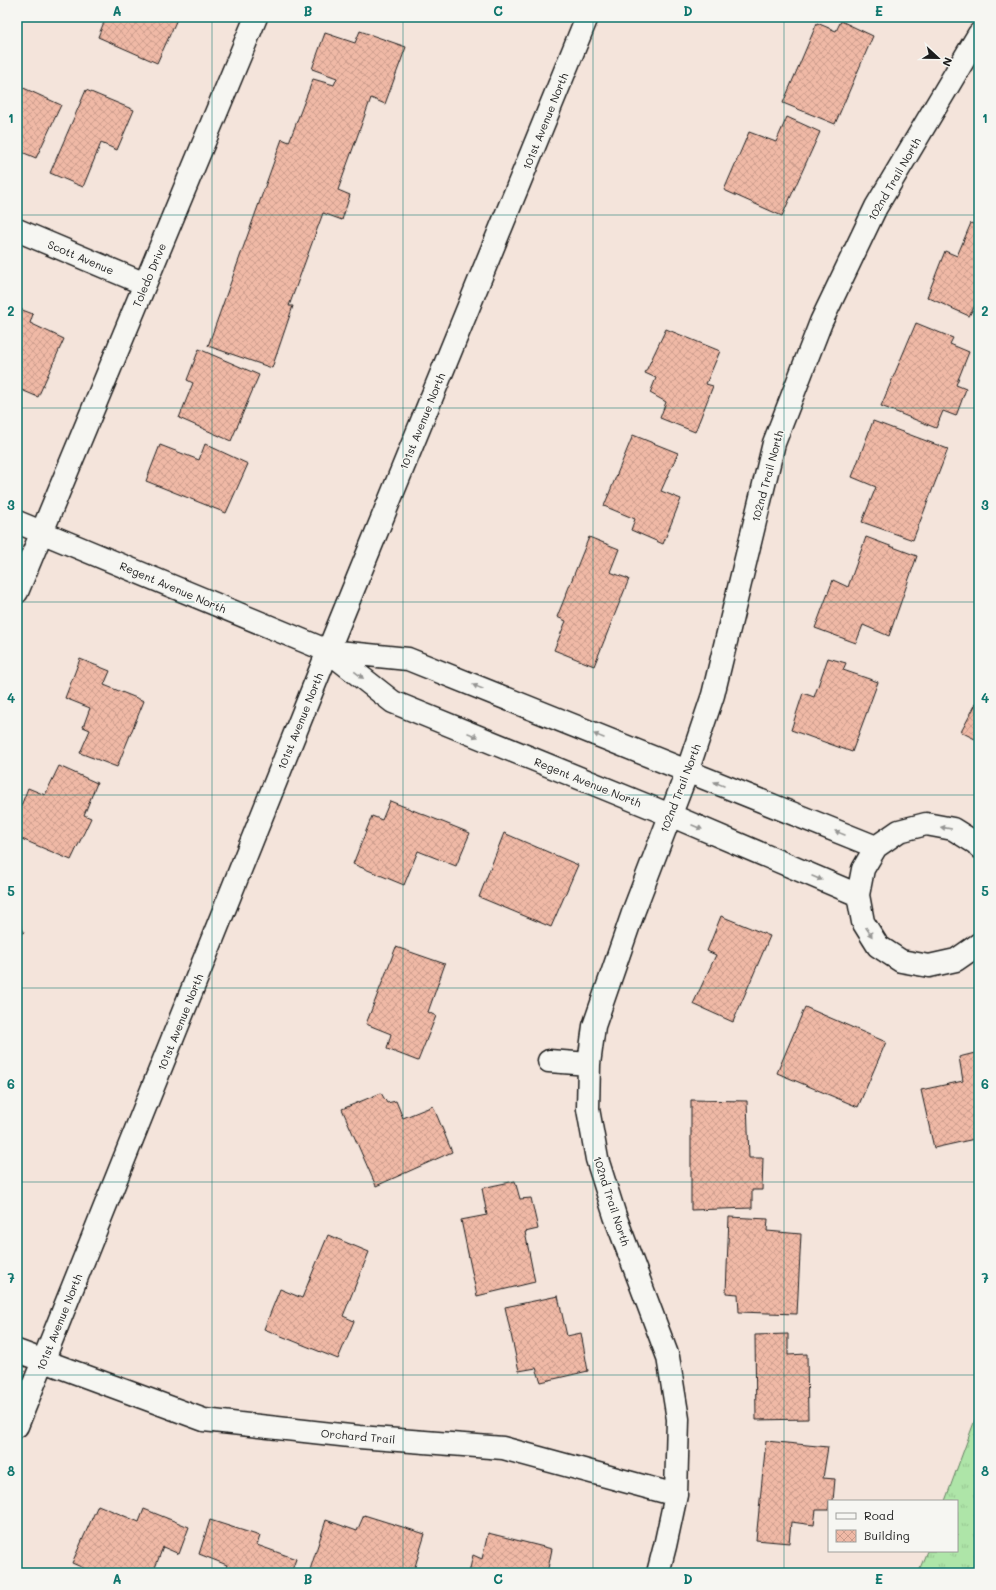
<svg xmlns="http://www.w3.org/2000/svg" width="996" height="1590" font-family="Mali,sans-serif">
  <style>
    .grass { fill: url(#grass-tufts); stroke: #658062 }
    .building { fill: url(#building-cross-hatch); stroke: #1c1c1c }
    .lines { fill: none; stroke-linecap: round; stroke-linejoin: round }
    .minor-casing { stroke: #1c1c1c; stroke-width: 25 }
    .minor { stroke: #f6f6f2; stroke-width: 22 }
    .oneway { fill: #949492 }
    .grid { fill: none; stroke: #0f766e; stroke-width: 1; stroke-opacity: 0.55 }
    .labels { text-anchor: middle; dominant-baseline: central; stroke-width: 3; stroke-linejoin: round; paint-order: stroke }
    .street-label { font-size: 11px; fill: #1c1c1c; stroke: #f6f6f2 }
    .neatline { fill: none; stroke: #0f766e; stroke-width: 1.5 }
    .grid-label { font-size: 13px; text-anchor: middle; font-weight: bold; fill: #0f766e }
  </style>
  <defs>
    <pattern id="grass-tufts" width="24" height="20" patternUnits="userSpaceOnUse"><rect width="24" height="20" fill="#aee5a8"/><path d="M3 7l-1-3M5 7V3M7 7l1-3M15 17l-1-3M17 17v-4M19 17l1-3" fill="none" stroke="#95c490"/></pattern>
    <pattern id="building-cross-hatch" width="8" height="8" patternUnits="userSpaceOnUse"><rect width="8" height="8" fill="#f0b9a6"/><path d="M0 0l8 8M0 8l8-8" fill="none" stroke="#cd9e8e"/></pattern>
  </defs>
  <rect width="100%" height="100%" fill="#f4e4db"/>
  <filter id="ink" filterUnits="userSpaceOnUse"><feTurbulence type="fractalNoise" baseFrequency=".025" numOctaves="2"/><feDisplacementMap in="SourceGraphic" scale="8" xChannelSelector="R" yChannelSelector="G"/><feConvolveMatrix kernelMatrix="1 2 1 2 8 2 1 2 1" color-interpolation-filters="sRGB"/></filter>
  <g filter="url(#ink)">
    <path class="grass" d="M979,1409V1573H918L927,1551H957V1501H945Z"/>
    <path class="building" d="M106,17H178L157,63L98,37Z
      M841,21L873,36L835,124L783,103L817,23L836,31Z
      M360,31L406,47L385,104L371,98L338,190L350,195L342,220L323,213L289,306H293L272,368L208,346L282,139L289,142L313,79L334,85L337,78L312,69L325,33L355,43Z
      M17,85L61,105L36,158L17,150Z
      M86,90L134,110L117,150L101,143L83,187L50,173Z
      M787,117L820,132L782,216L724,190L749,132L776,142Z
      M971,223L979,227V299L969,316L927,297L945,251L957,256Z
      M17,308L33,314L30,323L64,339L38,397L17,388Z
      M916,323L953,338L950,344L969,352L956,385L966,389L956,416L943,411L936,428L881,406Z
      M666,329L720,351L706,384L713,386L695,432L660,418L666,402L650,393L656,378L645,373Z
      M199,349L259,375L231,441L179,418L193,383L187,380Z
      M873,421L948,449L913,540L862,522L876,487L852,477Z
      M633,435L678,453L661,491L681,499L663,544L631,530L635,519L604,506Z
      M205,444L248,464L226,513L146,481L160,445L199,460Z
      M589,537L619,549L610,572L629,579L594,666L554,650L566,621L557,617Z
      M866,537L917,556L889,636L863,625L856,643L815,628L833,580L848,587Z
      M828,658L846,663L843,670L878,682L852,752L791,730L803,693L814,697Z
      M80,659L110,671L104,685L144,701L117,767L80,753L90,730L83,727L90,708L65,698Z
      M979,698V741L961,732Z
      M59,766L97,783L84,815L91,818L71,860L17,837V816L28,788L45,795Z
      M390,801L470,833L456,866L418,851L404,885L353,864L372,816L382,820Z
      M504,833L578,865L551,927L479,897Z
      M721,916L770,936L733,1022L693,1004L716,955L707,951Z
      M17,920L24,932L17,936Z
      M396,947L445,964L428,1012L436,1016L418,1061L387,1049L391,1034L366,1024Z
      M805,1007L886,1042L858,1107L777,1073Z
      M979,1052V1138L934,1148L921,1090L963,1081L959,1057Z
      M381,1093L387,1103L396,1101L403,1118L433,1106L452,1152L376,1186L342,1109Z
      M691,1100L747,1101L749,1158H763L762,1190H752V1208L691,1210Z
      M515,1181L520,1199L531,1198L538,1229L525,1232L535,1282L477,1296L461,1220L487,1215L482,1188Z
      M729,1217L768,1219L767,1231L801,1234L797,1314L739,1312L738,1294L726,1293Z
      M328,1235L369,1252L343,1316L354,1321L338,1359L264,1329L280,1289L302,1298Z
      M558,1296L567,1336L581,1333L588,1371L541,1382L536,1368L519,1371L505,1307Z
      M788,1334V1355L807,1354L808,1419L756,1420L755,1335Z
      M766,1441L828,1447L823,1478L835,1479L833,1501H829V1510H816L814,1525L791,1522L789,1543L756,1540Z
      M98,1505L139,1522L144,1509L189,1527L179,1554L163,1547L153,1573H95L72,1563Z
      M364,1515L425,1534L413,1573H309L326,1520L357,1531Z
      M210,1520L260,1536L257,1545L296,1559L291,1573H224L227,1565L199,1554Z
      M488,1533L552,1549L547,1573H469L473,1555L482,1559Z"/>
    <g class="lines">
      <defs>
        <path id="minor" d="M17,230L145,284
          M17,522L328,651L393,702L670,815L858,895
          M17,592L256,17
          M328,651L408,659L876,847
          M979,847L977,844L953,829L926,824L899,831L876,847L863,869L858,895L863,922L878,946L901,961L929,966L956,960L979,944
          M549,1061L589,1064
          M17,1351L204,1420L359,1437L503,1448L676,1495
          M17,1426L328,651L587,17
          M658,1573L665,1546L676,1495L678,1419L668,1357L615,1216L597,1159L588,1109L589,1064L594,1026L634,910L687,772L713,695L774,443L821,322L876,207L979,34"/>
      </defs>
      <use href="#minor" class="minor-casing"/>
      <use href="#minor" class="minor"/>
    </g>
    <defs><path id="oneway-solid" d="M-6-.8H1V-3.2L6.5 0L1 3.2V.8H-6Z"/></defs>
    <g class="oneway">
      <use href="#oneway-solid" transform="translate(359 675) rotate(38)"/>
      <use href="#oneway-solid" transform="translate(478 687) rotate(-158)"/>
      <use href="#oneway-solid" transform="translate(473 735) rotate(22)"/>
      <use href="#oneway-solid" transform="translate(599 736) rotate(-158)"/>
      <use href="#oneway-solid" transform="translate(719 784) rotate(-158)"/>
      <use href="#oneway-solid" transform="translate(697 827) rotate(23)"/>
      <use href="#oneway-solid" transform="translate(946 828) rotate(-171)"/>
      <use href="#oneway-solid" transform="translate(840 833) rotate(-158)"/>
      <use href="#oneway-solid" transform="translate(817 878) rotate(23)"/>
      <use href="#oneway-solid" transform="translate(869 932) rotate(56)"/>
    </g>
  </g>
  <path class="grid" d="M212,17V1573M403,17V1573M593,17V1573M784,17V1573M17,215H979M17,408H979M17,602H979M17,795H979M17,988H979M17,1182H979M17,1375H979"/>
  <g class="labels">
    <g class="street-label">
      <text transform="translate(545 121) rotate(-68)">101st Avenue North</text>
      <text transform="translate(894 179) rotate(-60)">102nd Trail North</text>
      <text transform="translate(81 257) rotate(23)">Scott Avenue</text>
      <text transform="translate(149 275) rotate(-67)">Toledo Drive</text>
      <text transform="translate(422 421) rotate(-68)">101st Avenue North</text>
      <text transform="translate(767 476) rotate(-75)">102nd Trail North</text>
      <text transform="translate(173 587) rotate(23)">Regent Avenue North</text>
      <text transform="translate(300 721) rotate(-68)">101st Avenue North</text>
      <text transform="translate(588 782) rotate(22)">Regent Avenue North</text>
      <text transform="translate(680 788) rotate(-69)">102nd Trail North</text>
      <text transform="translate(180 1022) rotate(-68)">101st Avenue North</text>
      <text transform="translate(612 1201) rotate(72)">102nd Trail North</text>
      <text transform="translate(59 1322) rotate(-68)">101st Avenue North</text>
      <text transform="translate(358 1436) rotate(5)">Orchard Trail</text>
    </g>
  </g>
  <rect width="996" height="1590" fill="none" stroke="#f6f6f2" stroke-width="44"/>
  <rect x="828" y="1500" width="130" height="52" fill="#f6f6f2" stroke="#9f9f9c"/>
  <rect x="836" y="1513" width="20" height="6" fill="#f6f6f2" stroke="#9f9f9c"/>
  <text x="864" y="1520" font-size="12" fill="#1c1c1c">Road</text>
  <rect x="836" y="1530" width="20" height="12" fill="url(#building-cross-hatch)" stroke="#9f9f9c"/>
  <text x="864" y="1540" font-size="12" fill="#1c1c1c">Building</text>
  <g transform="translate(938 58) rotate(112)" stroke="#f6f6f2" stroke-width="3" paint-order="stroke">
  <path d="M0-3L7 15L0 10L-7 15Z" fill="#1c1c1c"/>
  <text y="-6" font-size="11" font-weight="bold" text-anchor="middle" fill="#1c1c1c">N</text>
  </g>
  <rect x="22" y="22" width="952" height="1546" class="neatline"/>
  <g class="grid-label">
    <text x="117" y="16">A</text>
    <text x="308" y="16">B</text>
    <text x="498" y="16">C</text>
    <text x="688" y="16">D</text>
    <text x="879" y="16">E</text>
    <text x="11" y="123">1</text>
    <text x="985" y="123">1</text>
    <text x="11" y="316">2</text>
    <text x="985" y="316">2</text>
    <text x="11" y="510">3</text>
    <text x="985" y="510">3</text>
    <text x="11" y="703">4</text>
    <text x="985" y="703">4</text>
    <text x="11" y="896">5</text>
    <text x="985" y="896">5</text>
    <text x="11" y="1089">6</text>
    <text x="985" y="1089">6</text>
    <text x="11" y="1283">7</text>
    <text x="985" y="1283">7</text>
    <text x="11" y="1476">8</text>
    <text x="985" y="1476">8</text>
    <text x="117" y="1584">A</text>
    <text x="308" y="1584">B</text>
    <text x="498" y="1584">C</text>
    <text x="688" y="1584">D</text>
    <text x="879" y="1584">E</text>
  </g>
</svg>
